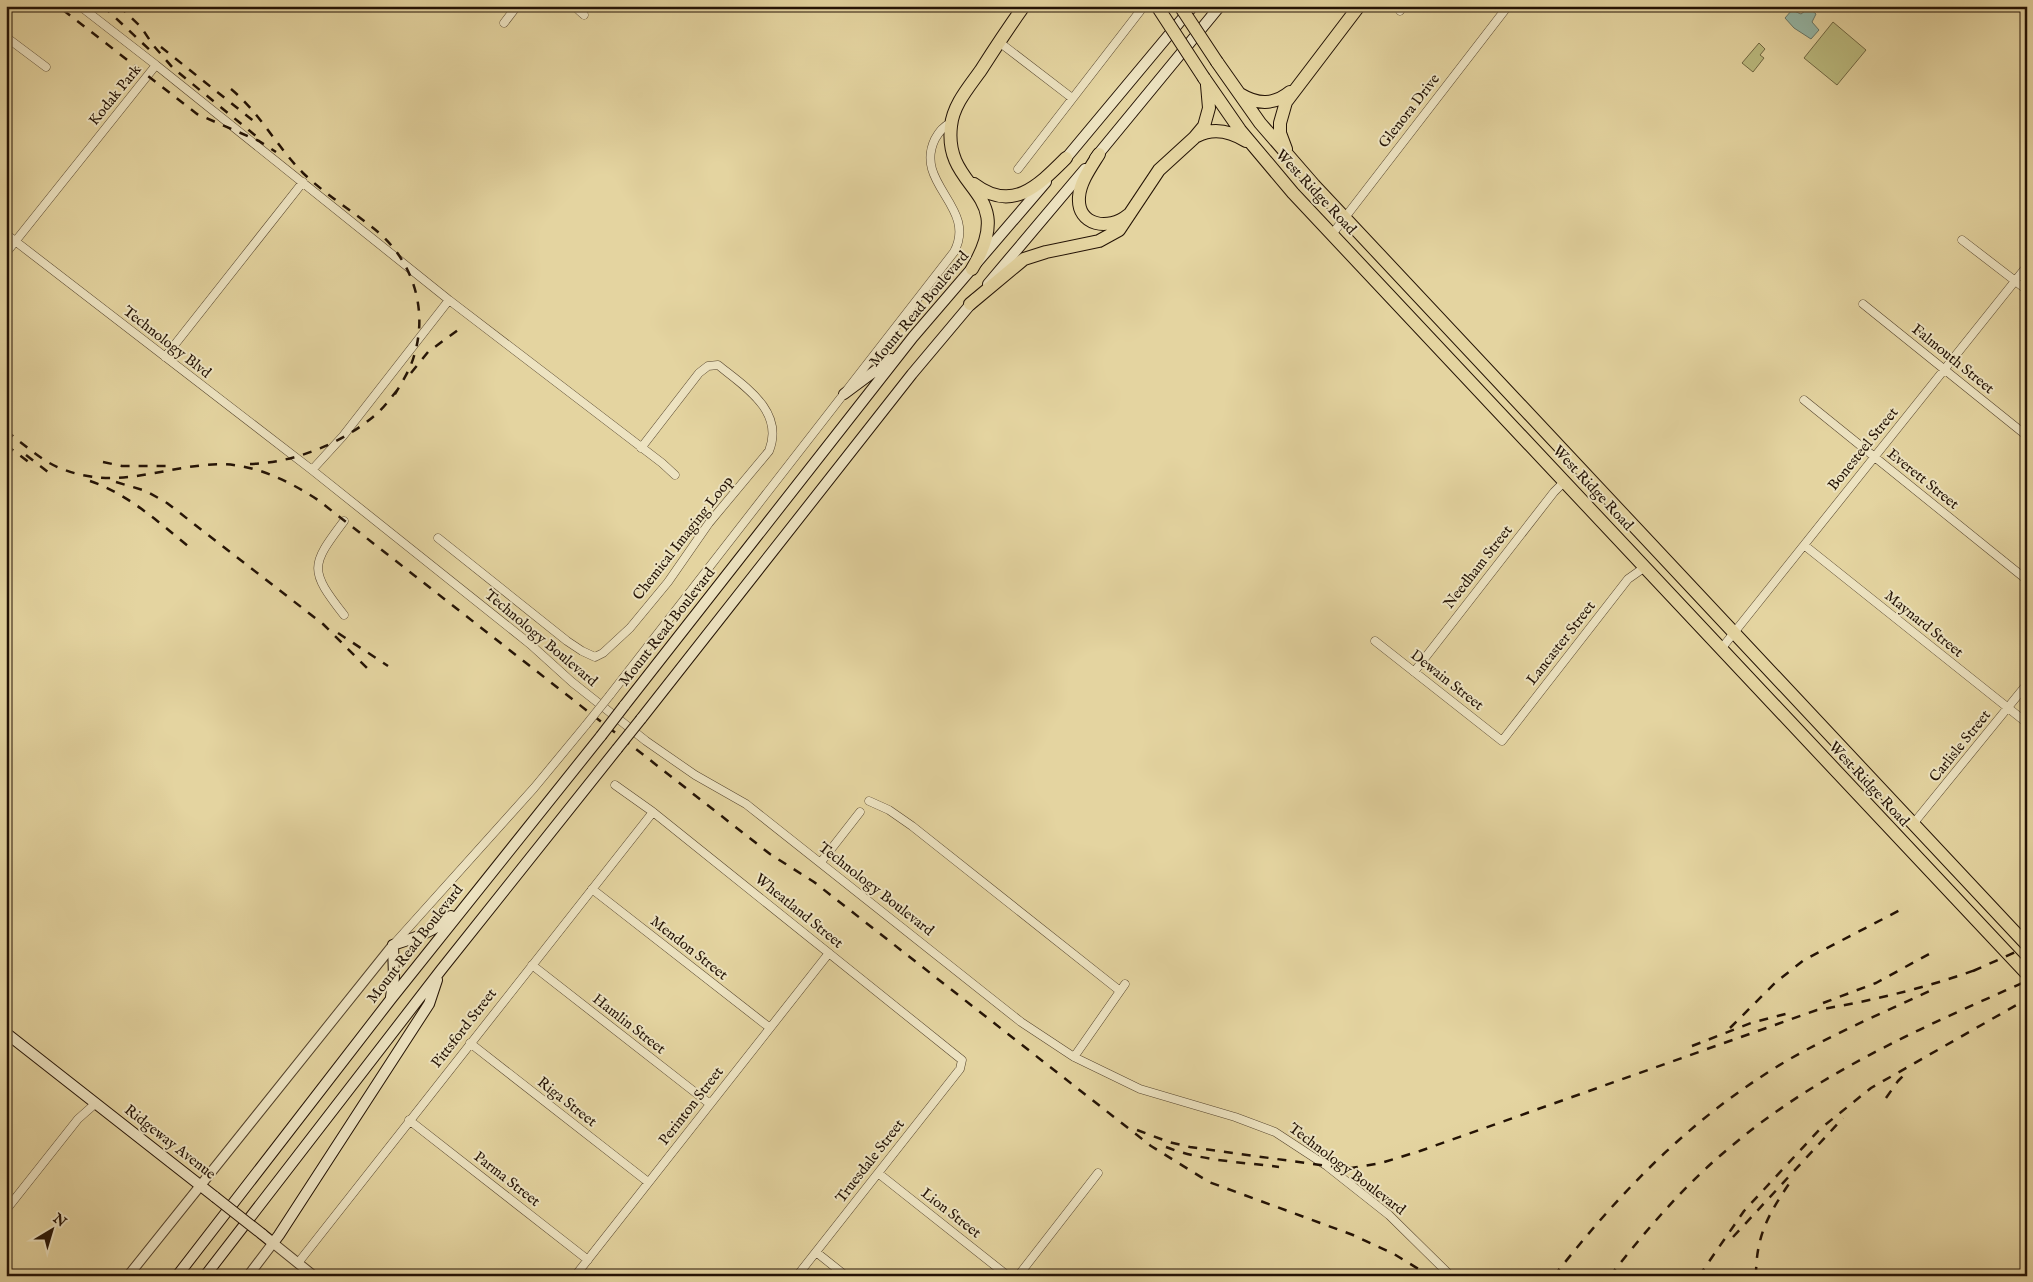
<svg xmlns="http://www.w3.org/2000/svg" width="2033" height="1282" font-family="'IM FELL English',serif">
  <style>
    .green { fill: #bbbb7f; stroke: #706742 }
    .water { fill: #95b8a8; stroke: #687667 }
    .lines { fill: none; stroke-linecap: round; stroke-linejoin: round }
    .minor-casing { stroke: #54432c; stroke-width: 9 }
    .tertiary-casing { stroke: #54432c; stroke-width: 11 }
    .secondary-casing { stroke: #241305; stroke-width: 12 }
    .trunk-casing { stroke: #241305; stroke-width: 14 }
    .minor { stroke: #ede3c1; stroke-width: 8 }
    .tertiary { stroke: #ede3c1; stroke-width: 9 }
    .secondary { stroke: #ede3c1; stroke-width: 10 }
    .trunk { stroke: #e4d4a0; stroke-width: 12 }
    .rail { stroke: #241305; stroke-width: 2.5; stroke-dasharray: 9 9; stroke-linecap: butt }
    .minor-bridge-casing { stroke: #54432c; stroke-width: 9; stroke-linecap: butt }
    .secondary-bridge-casing { stroke: #241305; stroke-width: 12; stroke-linecap: butt }
    .trunk-bridge-casing { stroke: #241305; stroke-width: 14; stroke-linecap: butt }
    .minor-bridge { stroke: #ede3c1; stroke-width: 8 }
    .secondary-bridge { stroke: #ede3c1; stroke-width: 10 }
    .trunk-bridge { stroke: #e4d4a0; stroke-width: 12 }
    .labels { text-anchor: middle; dominant-baseline: central; stroke-width: 4; stroke-linejoin: round; paint-order: stroke }
    .street-label { font-size: 15px; fill: #241305; stroke: #ede3c1 }
  </style>
  <rect width="100%" height="100%" fill="#e4d4a0"/>
  <filter id="stains"><feTurbulence type="fractalNoise" baseFrequency=".004" numOctaves="4"/><feColorMatrix values="0 0 0 0 .2 0 0 0 0 .09 0 0 0 0 .02 0 0 0 .5 -.17"/></filter>
  <radialGradient id="worn" r=".72"><stop offset=".6" stop-color="#630" stop-opacity="0"/><stop offset="1" stop-color="#630" stop-opacity=".3"/></radialGradient>
  <path class="green" d="M1833,22L1866,50L1837,85L1804,58Z
    M1759,43L1765,49L1760,55L1764,58L1753,72L1742,63Z"/>
  <path class="water" d="M1809,8L1816,14L1812,22L1819,30L1811,39L1794,28L1785,18L1792,10L1801,14Z"/>
  <g class="lines">
    <defs>
      <path id="minor" d="M80,6L156,65
        M574,6L584,15
        M1400,11L1403,6
        M504,23L517,6
        M6,37L46,67
        M999,42L1072,98
        M1018,169L1144,6
        M1333,233L1508,6
        M6,234L312,470L530,644L572,682L646,741L695,775L746,804L1021,1022L1074,1057L1140,1089L1235,1117L1275,1132L1327,1166L1389,1215L1451,1276
        M1962,240L2027,290
        M6,253L156,65L449,300L662,463L675,475
        M1863,304L2027,436
        M165,357L303,182
        M1804,400L2027,580
        M312,470L343,436L449,300
        M438,538L567,641L582,651L595,657L603,653L630,628L668,582L709,523L769,451C785,411 744,386 718,365L708,366L699,373L641,448
        M1804,545L2027,723
        M344,615C309,570 310,566 344,521
        M1375,641L1502,741L1628,579L1645,567
        M1721,649L2027,266
        M1414,672L1554,492L1565,481
        M610,695L954,252C978,207 913,184 935,139C939,132 943,126 951,123
        M615,785L653,812L962,1060L960,1069L797,1276
        M869,801L889,810L912,826L1120,991
        M1913,824L2027,684
        M821,862L860,812
        M592,889L770,1028
        M393,945L534,788L586,725
        M532,965L710,1104
        M470,1043L648,1182
        M1074,1057L1125,984
        M409,1120L588,1260
        M878,1173L1008,1276
        M6,1210L78,1119L96,1103
        M816,1252L846,1276
        M298,1263L653,812
        M575,1276L829,953
        M1018,1276L1098,1173"/>
      <path id="tertiary" d="M128,1276L393,945
        M248,1276L273,1243L314,1276"/>
      <path id="secondary" d="M1095,158L1220,6
        M1062,163L1193,6
        M988,284L1085,169
        M844,394L891,359
        M624,706L913,337L1046,182
        M641,719L912,374L975,299
        M391,997L394,977L393,945C414,938 434,932 451,916
        M6,1033L215,1197
        M262,1234L273,1243L279,1235L429,1004L437,980
        M177,1276L391,999L601,736
        M205,1276L441,970L617,749"/>
      <path id="trunk" d="M1217,62L1260,123L1314,185L2027,945
        M1204,78L1240,130L1293,193L2027,974
        M1240,94C1258,105 1274,105 1290,92
        M1197,136C1214,127 1230,131 1246,141
        M1286,149L1280,133V123L1286,102L1359,6
        M1099,154C1091,167 1080,182 1079,197C1077,226 1109,231 1128,215
        M974,184C1012,213 1038,186 1066,158
        M972,269C1020,189 943,193 951,126C953,105 969,87 981,70C995,48 1009,27 1024,6
        M970,304L1024,259L1046,252L1099,241L1119,230L1159,170L1194,138L1204,126L1209,108L1207,85"/>
    </defs>
    <use href="#minor" class="minor-casing"/>
    <use href="#tertiary" class="tertiary-casing"/>
    <use href="#secondary" class="secondary-casing"/>
    <use href="#trunk" class="trunk-casing"/>
    <use href="#minor" class="minor"/>
    <use href="#tertiary" class="tertiary"/>
    <use href="#secondary" class="secondary"/>
    <use href="#trunk" class="trunk"/>
    <path class="rail" d="M103,6L153,53
      M119,6L141,27L153,45L173,68L256,136
      M63,10L197,114L259,141L276,152
      M161,47L256,123
      M231,89C260,113 277,147 303,173C326,195 354,212 378,232C414,263 428,311 414,356C410,370 402,382 395,394
      M411,373L428,352L462,327
      M6,431C24,444 41,461 62,469C115,489 153,470 205,465C247,460 284,478 318,500L770,854L814,882L1151,1146L1209,1182L1353,1235L1394,1254L1430,1276
      M6,445L30,463
      M26,455L53,476
      M103,462L122,466H166
      M250,464C293,463 340,444 373,417C383,409 390,399 398,389
      M90,481C128,494 157,521 188,546
      M116,482L146,491L167,503L323,624L368,669
      M338,633L388,666
      M1973,971L2027,947
      M1823,1003L1876,983L1929,954
      M1730,1028L1776,982L1804,960L1904,908
      M1692,1046L1751,1023L1789,1013
      M1886,1098L1898,1081L1907,1072
      M1137,1130L1169,1142L1190,1147L1327,1166L1351,1168L1381,1163L1420,1151L1817,1010C1871,1001 1926,988 1978,969
      M1166,1147C1201,1161 1242,1162 1279,1167
      M1733,1237L1843,1118
      M1554,1276C1621,1191 1690,1119 1783,1063C1832,1034 1885,1012 1936,988
      M1610,1276C1647,1229 1687,1182 1734,1144C1820,1072 1925,1026 2027,981
      M1699,1276L1744,1211L1820,1129L1871,1088L2027,999
      M1756,1276C1756,1235 1769,1213 1791,1181"/>
    <defs>
      <path id="minor-bridge" d="M586,725L610,695"/>
      <path id="secondary-bridge" d="M601,736L624,706
        M617,749L641,719
        M215,1197L262,1234"/>
      <path id="trunk-bridge" d="M1157,6L1204,78
        M1180,6L1217,62"/>
    </defs>
    <use href="#minor-bridge" class="minor-bridge-casing"/>
    <use href="#secondary-bridge" class="secondary-bridge-casing"/>
    <use href="#trunk-bridge" class="trunk-bridge-casing"/>
    <use href="#minor-bridge" class="minor-bridge"/>
    <use href="#secondary-bridge" class="secondary-bridge"/>
    <use href="#trunk-bridge" class="trunk-bridge"/>
  </g>
  <g class="labels">
    <g class="street-label">
      <text transform="translate(115 95) rotate(-51)">Kodak Park</text>
      <text transform="translate(1409 111) rotate(-52)">Glenora Drive</text>
      <text transform="translate(1316 192) rotate(47)">West Ridge Road</text>
      <text transform="translate(919 309) rotate(-50)">Mount Read Boulevard</text>
      <text transform="translate(167 342) rotate(38)">Technology Blvd</text>
      <text transform="translate(1953 359) rotate(39)">Falmouth Street</text>
      <text transform="translate(1863 449) rotate(-51)">Bonesteel Street</text>
      <text transform="translate(1923 479) rotate(39)">Everett Street</text>
      <text transform="translate(1593 488) rotate(47)">West Ridge Road</text>
      <text transform="translate(683 538) rotate(-52)">Chemical Imaging Loop</text>
      <text transform="translate(1478 567) rotate(-52)">Needham Street</text>
      <text transform="translate(1924 624) rotate(39)">Maynard Street</text>
      <text transform="translate(667 627) rotate(-52)">Mount Read Boulevard</text>
      <text transform="translate(541 638) rotate(40)">Technology Boulevard</text>
      <text transform="translate(1561 643) rotate(-52)">Lancaster Street</text>
      <text transform="translate(1447 680) rotate(38)">Dewain Street</text>
      <text transform="translate(1960 746) rotate(-51)">Carlisle Street</text>
      <text transform="translate(1869 784) rotate(47)">West Ridge Road</text>
      <text transform="translate(876 889) rotate(38)">Technology Boulevard</text>
      <text transform="translate(799 911) rotate(39)">Wheatland Street</text>
      <text transform="translate(415 944) rotate(-52)">Mount Read Boulevard</text>
      <text transform="translate(689 948) rotate(38)">Mendon Street</text>
      <text transform="translate(629 1024) rotate(38)">Hamlin Street</text>
      <text transform="translate(464 1028) rotate(-52)">Pittsford Street</text>
      <text transform="translate(567 1102) rotate(38)">Riga Street</text>
      <text transform="translate(691 1106) rotate(-52)">Perinton Street</text>
      <text transform="translate(170 1142) rotate(38)">Ridgeway Avenue</text>
      <text transform="translate(870 1161) rotate(-52)">Truesdale Street</text>
      <text transform="translate(1347 1169) rotate(37)">Technology Boulevard</text>
      <text transform="translate(507 1179) rotate(38)">Parma Street</text>
      <text transform="translate(951 1213) rotate(38)">Lion Street</text>
    </g>
  </g>
  <rect width="2033" height="1282" fill="none" stroke="#e4d4a0" stroke-width="25"/>
  <rect x="8" y="8" width="2018" height="1267" fill="none" stroke="#241305" stroke-width="2.5"/>
  <rect x="12" y="12" width="2008" height="1257" fill="none" stroke="#241305"/>
  <g transform="translate(52 1230) rotate(38)" stroke="#ede3c1" stroke-width="4" paint-order="stroke">
  <path d="M0-4L9 19L0 12L-9 19Z" fill="#241305"/>
  <text y="-8" font-size="14" font-weight="bold" text-anchor="middle" fill="#241305">N</text>
  </g>
  <rect width="100%" height="100%" filter="url(#stains)"/>
  <rect width="100%" height="100%" fill="url(#worn)"/>
</svg>
